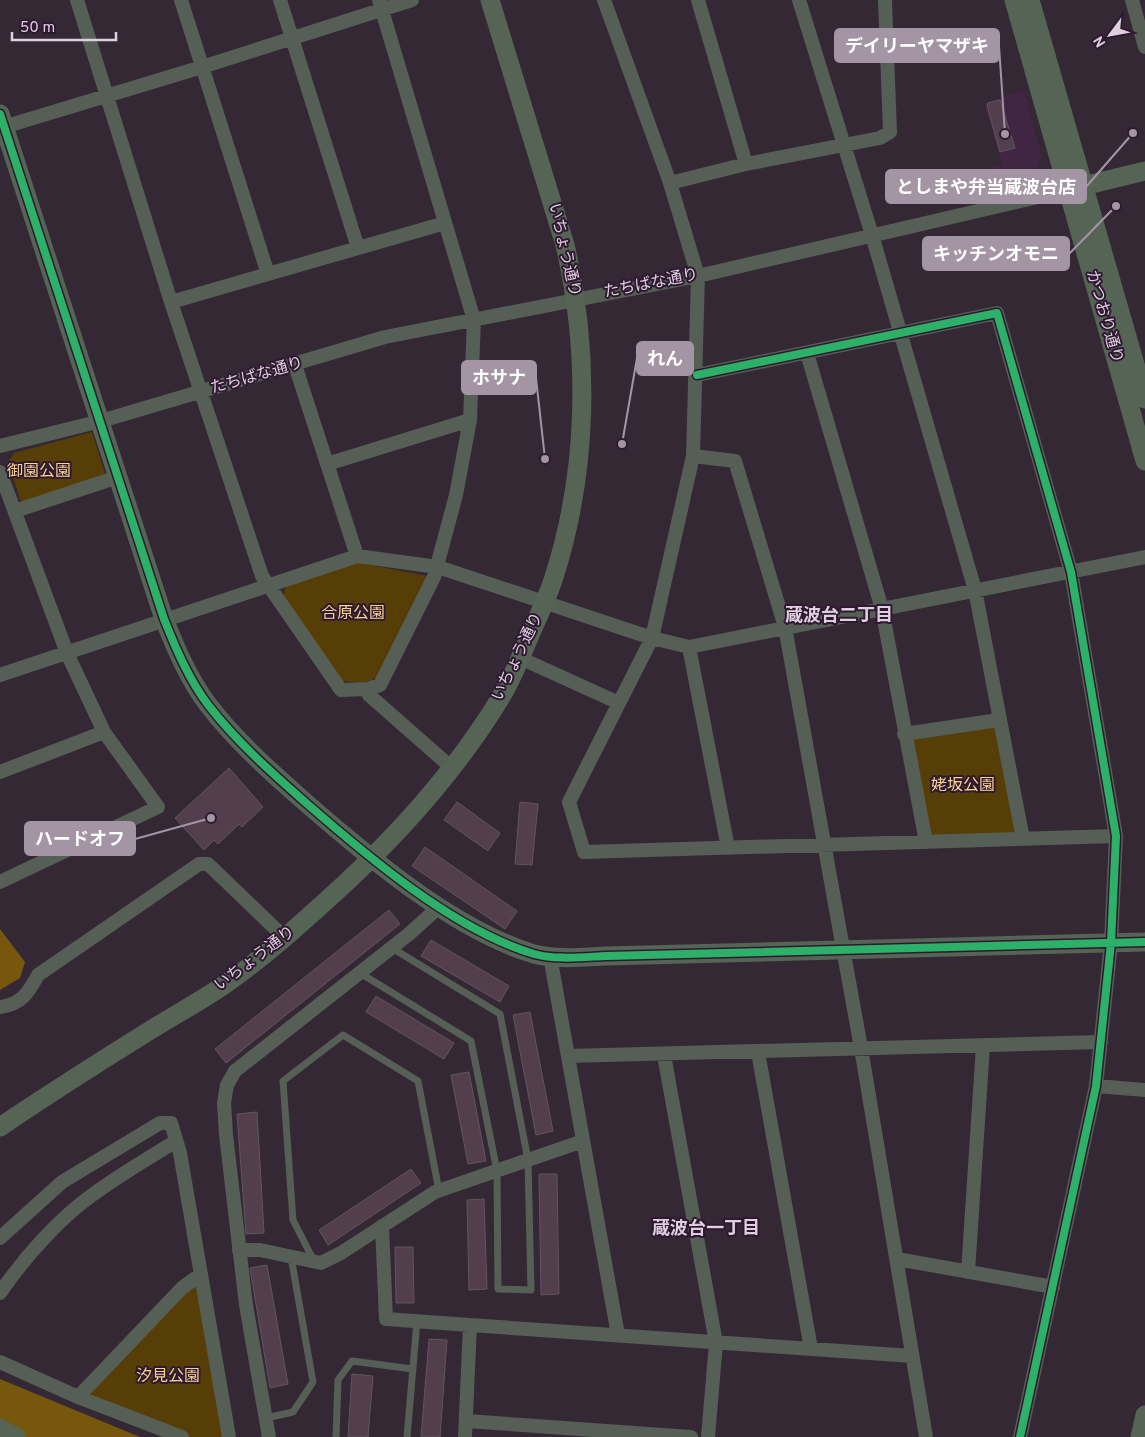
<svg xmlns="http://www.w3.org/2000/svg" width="1145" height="1437" font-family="Overpass,'Noto Sans JP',sans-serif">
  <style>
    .built { fill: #402642 }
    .green { fill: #573e07 }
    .forest { fill: #76570c }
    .building { fill: #533e4e; stroke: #61555e }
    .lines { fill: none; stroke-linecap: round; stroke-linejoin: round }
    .lane { stroke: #555f55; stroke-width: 7 }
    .street { stroke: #555f55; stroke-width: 14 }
    .secondary { stroke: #556454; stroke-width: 19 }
    .cycleway-casing { stroke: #2f1931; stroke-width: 11 }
    .cycleway { stroke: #2db169; stroke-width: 8 }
    .labels { text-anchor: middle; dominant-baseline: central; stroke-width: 4; stroke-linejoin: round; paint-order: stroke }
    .street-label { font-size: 16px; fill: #dfd0e0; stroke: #2f1931 }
    .park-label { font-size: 16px; fill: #f6d38f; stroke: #2f1931 }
    .neighbourhood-label { font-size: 18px; font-weight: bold; fill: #dfd0e0; stroke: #2f1931 }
    .leader { fill: none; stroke: #a395a4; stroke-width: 2 }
    .callout-dot { fill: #a395a4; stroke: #2f1931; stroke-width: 2 }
    .callout { fill: #a395a4; stroke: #a395a4; stroke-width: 2 }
    .callout-label { font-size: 18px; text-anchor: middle; font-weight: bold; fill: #fff }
  </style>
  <rect width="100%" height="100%" fill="#342835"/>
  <path class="built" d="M1024,90L1042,157L1024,189L992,194L985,169L1002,165L984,103Z"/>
  <path class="green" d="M92,432L106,477L22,505L8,462L14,453Z
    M355,562L427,576L376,678L364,683L340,681L283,600L286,584Z
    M999,720L1023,839L926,842L904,734Z
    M201,1274L229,1437H191L78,1397Z"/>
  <path class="forest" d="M0,929L25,962L20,978L0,990Z
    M0,1379L140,1437H19L0,1426Z"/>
  <path class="building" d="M1000,100L1015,148L1000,152L987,106L988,103Z
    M229,768L263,807L242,827L239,824L218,844L214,840L204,850L175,818Z
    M457,802L500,833L488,851L444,820Z
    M520,802L538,804L532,865L515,864Z
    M425,847L517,911L505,929L412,866Z
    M389,910L400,924L226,1063L215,1049Z
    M431,940L509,986L500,1002L421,956Z
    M376,996L454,1043L444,1059L366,1012Z
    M530,1012L553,1131L536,1135L513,1015Z
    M469,1072L486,1161L468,1164L451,1075Z
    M257,1112L264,1233L246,1234L237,1114Z
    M411,1169L421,1183L328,1245L319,1230Z
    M539,1174H557L559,1294L541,1295Z
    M484,1199L487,1289L469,1290L467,1200Z
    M395,1247H413L414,1303H396Z
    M267,1265L288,1384L270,1388L250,1268Z
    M429,1339L447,1340L440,1437H421Z
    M352,1374L373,1376L368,1437H348Z"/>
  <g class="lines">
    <path class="lane" d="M360,973L471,1041L497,1171L498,1289L531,1290L528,1160L500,1014L392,948
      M314,1261L293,1220L283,1081L343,1035L418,1081L439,1191
      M266,1418L293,1412L313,1382L291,1257
      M336,1437L338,1380L352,1361L413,1369
      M407,1437L417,1321"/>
    <path class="street" d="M77,0L171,302L262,576L341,690L368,689L380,685L434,577L456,495L470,420L474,320L379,0
      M181,0L268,274
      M280,0L358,248
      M604,0L670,183L698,276L693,456L652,638L569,802L584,852L1116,836
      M698,0L746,164
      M799,0L872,235L975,590L1023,839
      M1132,0L1145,47
      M0,128L202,67L412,0
      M670,183L746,164L880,138L890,132L885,0
      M171,302L445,223
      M807,353L882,609L926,842
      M295,365L357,556
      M697,375L997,313L1071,572L1116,836L1111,943L1096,1086L1020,1437
      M0,446L101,421L385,337L698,276L1068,190
      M693,456L735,461L785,627L861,1048L926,1437
      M327,464L470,420
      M0,472L67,653L104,732L158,807L0,882
      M15,511L118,477
      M689,647L728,848
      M520,658L619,703
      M0,675L357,556L438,567L652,638L689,647L1145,557
      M368,689L369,695L452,768
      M904,734L999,720
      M0,772L104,732
      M550,956L618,1335
      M0,1007C22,1004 28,993 38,975L199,864H208L285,938
      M758,1052L811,1349
      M664,1055L716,1343L708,1437
      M568,1056L1101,1042
      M1096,1086L1145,1090
      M382,1226L386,1319L470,1325
      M0,1238L62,1182L160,1123H171L180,1153L229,1437
      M239,1250H260L321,1263L341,1253L435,1192L583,1141
      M897,1259L1053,1287
      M968,1272L983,1046
      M0,1293C24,1258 60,1217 95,1193C121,1174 149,1158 176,1141
      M0,1362L78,1397L182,1437
      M78,1397L182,1288L201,1274
      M467,1421L691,1437
      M269,1437L246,1305L226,1135L224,1103L227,1085L235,1071L409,934L440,906
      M465,1437L470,1325L912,1356"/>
    <path class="secondary" d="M1014,0L1145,461
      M1030,0L1145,399
      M0,114L164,619C176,649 189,680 209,706C237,742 271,772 305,802C368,857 454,930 534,954C556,960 583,957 606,956L1145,942
      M1071,189L1145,171
      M0,1127C49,1094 99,1062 149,1031C176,1014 205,999 231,980C265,956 296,928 327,900C395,839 457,771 504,692C514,674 522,654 530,635C538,616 548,597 554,577C588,471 590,353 565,245L490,0
      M0,1428L16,1437
      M1140,1437L1145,1415"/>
    <defs>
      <path id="cycleway" d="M0,114L164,619C176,649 189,680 209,706C237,742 271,772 305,802C368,857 454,930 534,954C556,960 583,957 606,956L1145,942
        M697,375L997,313L1071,572L1116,836L1111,943L1096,1086L1020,1437"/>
    </defs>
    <use href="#cycleway" class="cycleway-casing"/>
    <use href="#cycleway" class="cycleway"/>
  </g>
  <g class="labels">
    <g class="street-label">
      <text transform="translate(564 250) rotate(77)">いちょう通り</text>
      <text transform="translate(651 284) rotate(-11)">たちばな通り</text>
      <text transform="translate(1104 317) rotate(74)">かつおり通り</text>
      <text transform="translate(257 376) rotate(-16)">たちばな通り</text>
      <text transform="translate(518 657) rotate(-64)">いちょう通り</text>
      <text transform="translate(255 959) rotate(-37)">いちょう通り</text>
    </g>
    <g class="park-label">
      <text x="39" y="472">御園公園</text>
      <text x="353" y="614">合原公園</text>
      <text x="963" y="786">姥坂公園</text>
      <text x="168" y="1377">汐見公園</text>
    </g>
    <g class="neighbourhood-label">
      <text x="839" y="616">蔵波台二丁目</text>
      <text x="706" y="1229">蔵波台一丁目</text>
    </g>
  </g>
  <path class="leader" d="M1005 134L999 46M1133 133L1086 187M1116 206L1069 254M622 444L637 358M545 459L536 378M211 818L135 839"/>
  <g class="callout-dot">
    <circle cx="1005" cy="134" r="5"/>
    <circle cx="1133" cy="133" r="5"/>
    <circle cx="1116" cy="206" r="5"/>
    <circle cx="622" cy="444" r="5"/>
    <circle cx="545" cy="459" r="5"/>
    <circle cx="211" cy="818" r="5"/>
  </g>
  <g class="callout">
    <rect x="835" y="29" width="164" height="33" rx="5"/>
    <rect x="886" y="170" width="200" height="33" rx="5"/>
    <rect x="923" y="237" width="146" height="33" rx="5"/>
    <rect x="637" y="342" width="56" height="33" rx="5"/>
    <rect x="462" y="361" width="74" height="33" rx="5"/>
    <rect x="25" y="822" width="110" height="33" rx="5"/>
  </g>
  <g class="callout-label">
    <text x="917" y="52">デイリーヤマザキ</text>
    <text x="986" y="193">としまや弁当蔵波台店</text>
    <text x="996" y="260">キッチンオモニ</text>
    <text x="665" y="365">れん</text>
    <text x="499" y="384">ホサナ</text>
    <text x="80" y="845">ハードオフ</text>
  </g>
  <g transform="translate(1110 35) rotate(238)" stroke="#2f1931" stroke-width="4" paint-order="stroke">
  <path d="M0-4L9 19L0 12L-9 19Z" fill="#dfd0e0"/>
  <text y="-8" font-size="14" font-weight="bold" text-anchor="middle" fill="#dfd0e0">N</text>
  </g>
  <path d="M12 32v8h104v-8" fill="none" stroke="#dfd0e0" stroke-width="2.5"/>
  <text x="20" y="32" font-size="15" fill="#dfd0e0" stroke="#2f1931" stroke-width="4" paint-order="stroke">50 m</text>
</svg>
